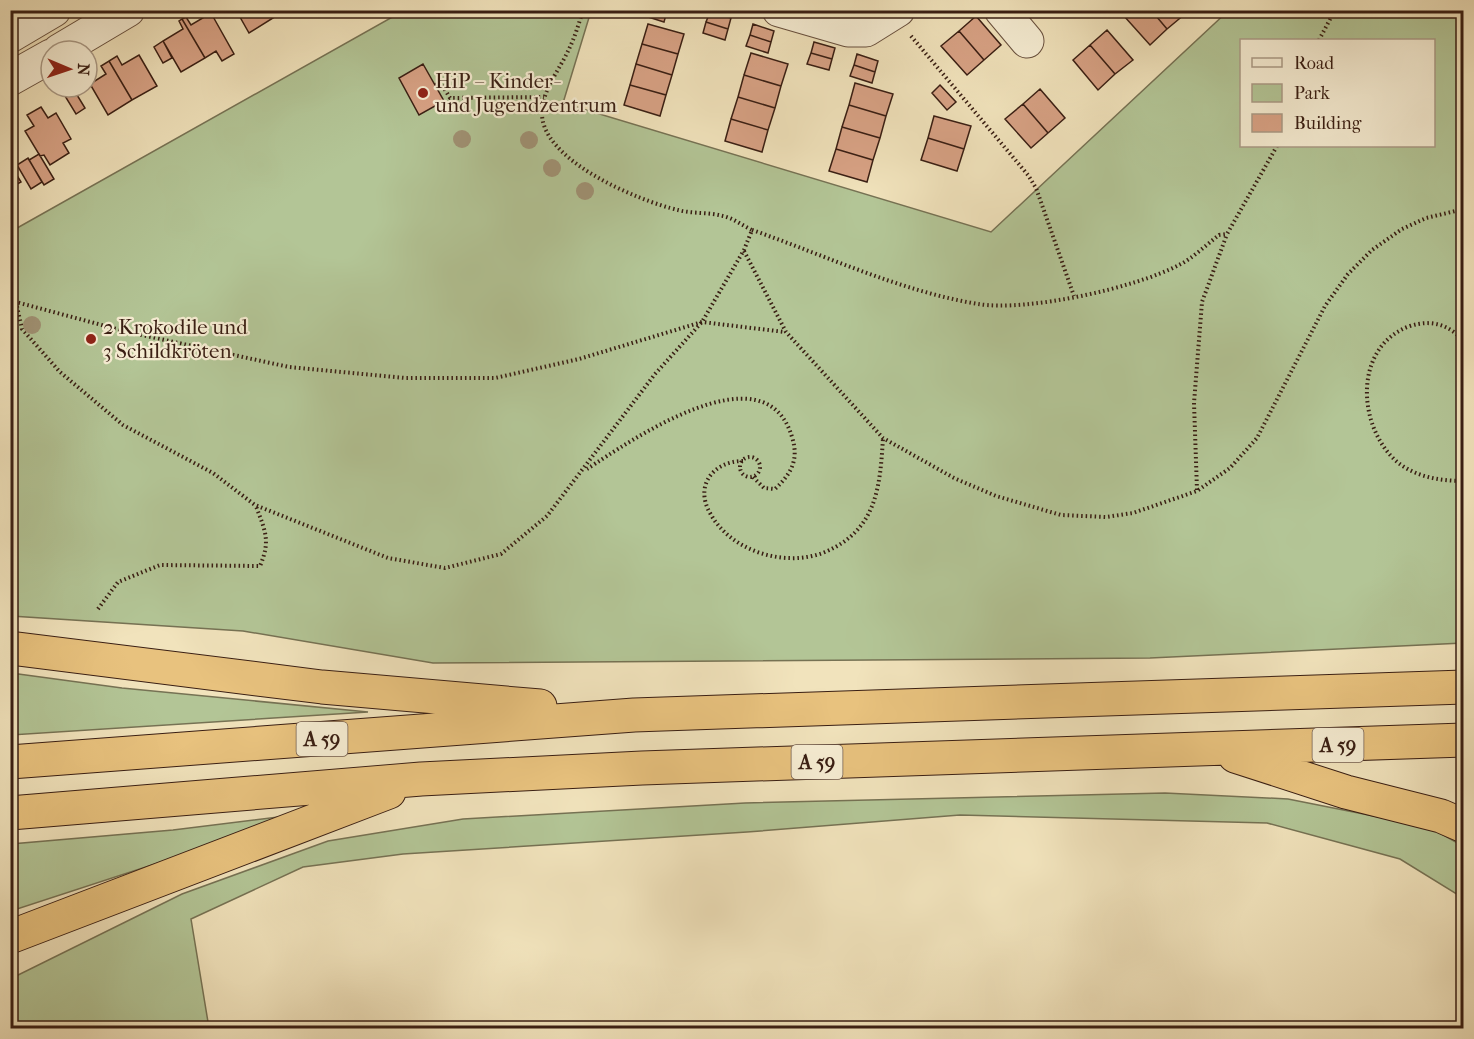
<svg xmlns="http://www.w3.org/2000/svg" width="1474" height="1039" font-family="'IM FELL French Canon',serif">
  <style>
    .green { fill: #b3c596; stroke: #767254; stroke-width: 1.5; fill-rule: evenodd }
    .building { fill: #d8a285; stroke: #391e13; stroke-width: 1.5 }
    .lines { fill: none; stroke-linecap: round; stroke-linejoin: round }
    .minor-casing { stroke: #674f3d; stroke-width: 35 }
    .highway-casing { stroke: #391e13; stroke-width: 35 }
    .path { stroke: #391e13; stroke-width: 4; stroke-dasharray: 1.5 3; stroke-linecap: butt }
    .minor { stroke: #f6edd3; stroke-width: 33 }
    .highway { stroke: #e8c27e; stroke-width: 33 }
    .tree { fill: #a09274 }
    .poi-dot { fill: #8f2418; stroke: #f6edd3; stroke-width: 2 }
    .labels { text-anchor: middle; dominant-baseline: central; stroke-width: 4.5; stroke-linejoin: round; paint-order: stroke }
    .shield { fill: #f6edd3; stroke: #725c4d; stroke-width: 1.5 }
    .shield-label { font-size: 20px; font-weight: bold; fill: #391e13 }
    .poi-label { font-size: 21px; fill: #391e13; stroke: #f6edd3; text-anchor: start }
  </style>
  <rect width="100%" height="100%" fill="#f1e3bc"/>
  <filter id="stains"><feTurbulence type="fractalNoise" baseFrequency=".00333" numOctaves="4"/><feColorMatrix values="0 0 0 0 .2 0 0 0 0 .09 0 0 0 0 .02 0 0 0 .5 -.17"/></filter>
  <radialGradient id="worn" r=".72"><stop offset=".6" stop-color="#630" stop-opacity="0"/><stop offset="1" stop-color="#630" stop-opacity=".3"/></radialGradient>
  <path class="green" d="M403,11H591L563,103L991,232L1228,11H1463V643L1150,658L433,663L243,631L11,616L10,232ZM1242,40H1434V146H1242Z
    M11,673L122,688L368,712L11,735Z
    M1165,793L1288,799L1429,827L1463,846V898L1400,859L1267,823L960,815L747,832L403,854L303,867L191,919L209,1028H11L10,979L182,894L328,841L463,819L745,803Z
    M311,813L11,911V844L173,830Z"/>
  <path class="building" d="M236,10H268L273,18L249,33Z
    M268,10H286L273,18Z
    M644,10H666L667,11L664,22L642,15Z
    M1029,10H1041L1034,16Z
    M1130,10H1151L1167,29L1150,45L1124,16Z
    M1151,10H1181L1185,14L1167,29Z
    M710,12L731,18L728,29L706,22Z
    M211,13L234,54L222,61L216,51L205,58L182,19L186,17L191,25Z
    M976,16L1001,45L984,60L959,31Z
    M182,19L205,58L181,72L163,41L183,29L179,21Z
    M706,22L728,29L725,40L703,33Z
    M648,24L684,34L678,54L642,44Z
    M753,24L774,31L771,42L750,35Z
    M1107,30L1133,60L1115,74L1090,45Z
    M959,31L984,60L967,75L941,46Z
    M750,35L771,42L768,53L746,46Z
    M163,41L172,58L163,63L154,47Z
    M814,42L835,48L832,59L811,53Z
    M642,44L678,54L672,75L636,64Z
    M1090,45L1115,74L1098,90L1073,60Z
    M751,53L788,64L781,86L744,75Z
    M811,53L832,59L829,70L807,64Z
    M857,54L878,61L875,72L854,65Z
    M139,55L157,86L132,100L109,61L117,56L122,65Z
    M109,61L132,100L108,115L90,84L106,74L101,66Z
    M423,64L444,101L419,115L399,78Z
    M636,64L672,75L666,95L630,85Z
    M854,65L875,72L872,83L850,76Z
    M744,75L781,86L775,108L738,97Z
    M855,83L893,94L886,116L849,105Z
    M630,85L666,95L660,116L624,105Z
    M940,85L956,102L947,110L932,93Z
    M1040,89L1065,118L1048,133L1023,104Z
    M74,90L85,108L76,114L65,96Z
    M738,97L775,108L768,130L731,119Z
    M1023,104L1048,133L1031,148L1005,119Z
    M849,105L886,116L880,138L842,127Z
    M41,107L48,118L56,113L71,139L63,143L69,153L50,165L44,155L40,156L25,131L34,126L27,115Z
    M934,116L971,126L964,149L928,138Z
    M731,119L768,130L762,152L725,141Z
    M842,127L880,138L873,160L836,149Z
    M928,138L964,149L957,171L921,160Z
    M836,149L873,160L867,182L829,171Z
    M39,154L54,179L44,185L29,160Z
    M28,158L42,182L31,189L17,165Z
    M10,164L21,182L10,188Z"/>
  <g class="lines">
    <defs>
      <path id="minor" d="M779,10L848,30H866L898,10
        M1001,10L1027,41
        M10,36L54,10
        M59,51L128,10
        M10,79L51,56"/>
      <path id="highway" d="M10,648L322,687L540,706
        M1235,756L1346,792L1441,816L1464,826
        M10,762L634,715L1464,687
        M10,813L421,779L642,768L1464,740
        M10,937L389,792"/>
    </defs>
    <use href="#minor" class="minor-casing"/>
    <use href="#highway" class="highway-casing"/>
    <path class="path" d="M911,36L1028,175L1036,188L1074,296
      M1319,40L1335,10
      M435,85L441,83L450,98L544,97
      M752,230C827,256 900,291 978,304C1027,312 1135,288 1179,265C1193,258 1206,245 1219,235L1227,234L1277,146
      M744,251L786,332L883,438L954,478L996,496L1061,515L1106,517L1133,513L1197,491L1230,468L1257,438L1325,306L1348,274L1372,250L1402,229L1426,218L1464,209
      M10,293L16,302L128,332L289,367L405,378H495L579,359L702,322L785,332
      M16,302L22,329L60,372L123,425L213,473L255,505L388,558L445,568L501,554L547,516L655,374L702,322L744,250L752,230C743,226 733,218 723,216C709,212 693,214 678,210C639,201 539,160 542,111C543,89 560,69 569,49C575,37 579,23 583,10
      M1464,341C1449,325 1432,319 1410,326C1356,345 1356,419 1392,457C1410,476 1438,481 1464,481
      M1464,348L1458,360L1464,371
      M740 467a10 10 0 1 1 20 0a10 10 0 1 1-20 0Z
      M743,461C714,461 694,485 710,513C731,552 786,568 825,552C877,530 880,487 883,438
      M587,469C629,442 765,346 792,437C799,459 792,473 775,489L764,488L753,477
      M1197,490L1194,403L1202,302L1227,234
      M98,609L118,582L160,565L260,566C271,540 265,531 256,506"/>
    <use href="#minor" class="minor"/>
    <use href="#highway" class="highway"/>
  </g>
  <g class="tree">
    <circle cx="462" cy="139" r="9"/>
    <circle cx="529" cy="140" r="9"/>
    <circle cx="552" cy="168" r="9"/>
    <circle cx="585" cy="191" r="9"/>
    <circle cx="32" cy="325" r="9"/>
  </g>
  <g class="poi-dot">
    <circle cx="423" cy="93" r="6"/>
    <circle cx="91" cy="339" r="6"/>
  </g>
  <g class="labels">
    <g class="shield">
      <rect x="296.5" y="722" width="51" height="34" rx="4.5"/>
      <rect x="1312.5" y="728" width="51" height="34" rx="4.5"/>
      <rect x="791.5" y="745" width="51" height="34" rx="4.5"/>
    </g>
    <g class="shield-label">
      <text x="322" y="739">A 59</text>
      <text x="1338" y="745">A 59</text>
      <text x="817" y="762">A 59</text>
    </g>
    <g class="poi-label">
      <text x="435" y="81">HiP – Kinder-<tspan x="435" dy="24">und Jugendzentrum</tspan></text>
      <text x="103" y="327">2 Krokodile und<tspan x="103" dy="24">3 Schildkröten</tspan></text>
    </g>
  </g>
  <rect width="1474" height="1039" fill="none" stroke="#f1e3bc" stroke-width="36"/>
  <rect x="12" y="12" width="1450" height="1015" fill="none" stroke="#391e13" stroke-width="3"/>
  <rect x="18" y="18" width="1438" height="1003" fill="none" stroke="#391e13" stroke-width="1.5"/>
  <rect x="1240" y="39" width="195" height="108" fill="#f6edd3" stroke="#aa9a86" stroke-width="1.5"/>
  <rect x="1252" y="58" width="30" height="9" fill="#f6edd3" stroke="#aa9a86" stroke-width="1.5"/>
  <text x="1294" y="69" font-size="18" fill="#391e13">Road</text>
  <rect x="1252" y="84" width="30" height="18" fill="#b3c596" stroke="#aa9a86" stroke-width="1.5"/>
  <text x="1294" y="99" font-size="18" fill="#391e13">Park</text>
  <rect x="1252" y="114" width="30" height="18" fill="#d8a285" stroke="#aa9a86" stroke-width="1.5"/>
  <text x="1294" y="129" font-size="18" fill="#391e13">Building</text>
  <g transform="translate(69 69) rotate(92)"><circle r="28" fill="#f6edd3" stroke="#aa9a86" stroke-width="1.5"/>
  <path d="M0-4.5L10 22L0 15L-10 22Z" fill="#8f2418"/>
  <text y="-9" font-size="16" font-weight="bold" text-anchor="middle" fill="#391e13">N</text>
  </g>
  <rect width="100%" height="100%" filter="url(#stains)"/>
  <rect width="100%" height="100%" fill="url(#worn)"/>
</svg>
